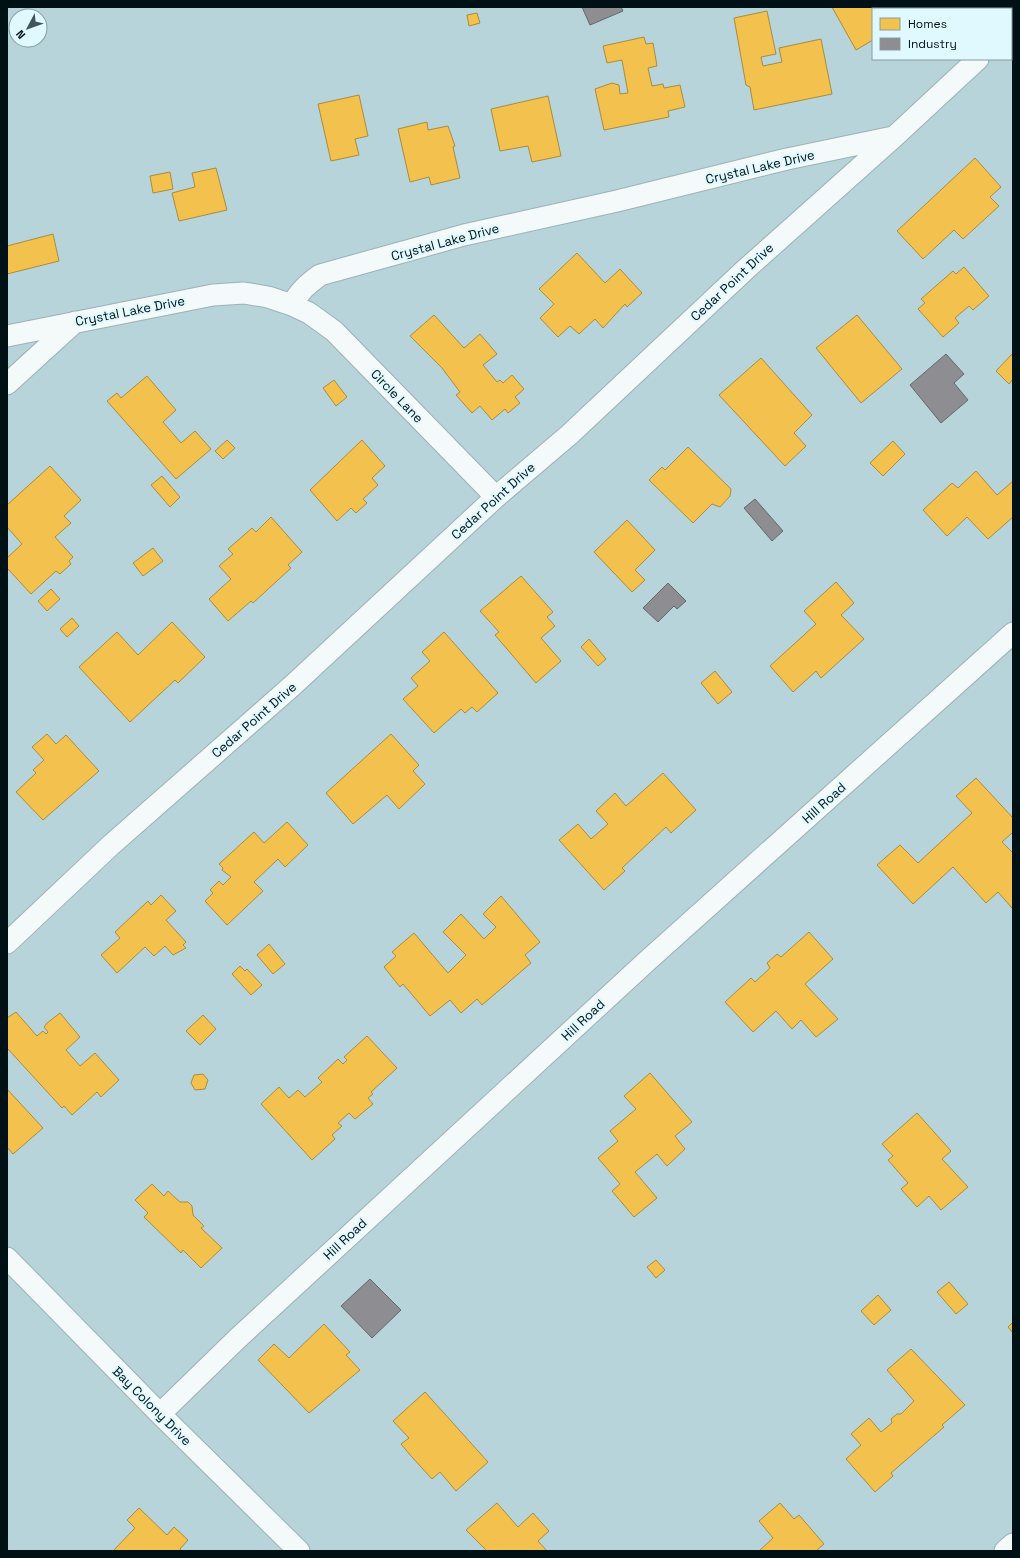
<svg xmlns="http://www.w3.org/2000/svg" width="1020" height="1558" font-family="'Space Grotesk',sans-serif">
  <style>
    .homes { fill: #f2c14e; stroke: #a98c3d }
    .industry { fill: #8d8d92; stroke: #63686c }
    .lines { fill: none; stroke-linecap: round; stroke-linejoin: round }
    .minor-casing { stroke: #9bb2b7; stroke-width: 23 }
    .minor { stroke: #f4f9f9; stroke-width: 21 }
    .labels { text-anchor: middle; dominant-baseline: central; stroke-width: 4; stroke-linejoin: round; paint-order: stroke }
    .street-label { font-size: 13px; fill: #001115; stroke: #dff9ff }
  </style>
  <rect width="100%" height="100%" fill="#b7d4da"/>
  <path class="homes" d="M832,7H899L901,9H873V40L856,50Z
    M767,11L776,54L761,57L763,66L782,62L779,48L821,39L832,94L754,110L750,87L746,85L734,18Z
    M477,13L480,23L469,26L467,15Z
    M644,37L646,44L653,43L657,66L648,68L652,86L663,84L664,88L680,85L685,107L668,111L669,117L604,130L595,89L612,83L619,85L620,94L628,93L622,60L607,63L603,46Z
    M359,95L368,136L355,139L359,155L331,161L318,104Z
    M548,96L561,156L532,162L528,146L500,151L491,109Z
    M427,122L428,130L448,126L455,146L453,147L460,178L431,185L429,177L410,182L398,129Z
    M975,158L1001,187L990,197L999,206L963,239L954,230L923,259L897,231Z
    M216,168L227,210L179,221L172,193L195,187L192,173Z
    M170,172L173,189L153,193L150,176Z
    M53,234L59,261L7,274V246Z
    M577,253L605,283L620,269L642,293L627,307L625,304L603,328L595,319L579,334L570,326L558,337L540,318L554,304L539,289Z
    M964,267L989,296L973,310L969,306L955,318L959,323L943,337L918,309L925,303L921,299L953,271L956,274Z
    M434,315L464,348L480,334L497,354L483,365L497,382L500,380L503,383L512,375L524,389L515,397L520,403L508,413L505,409L492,420L480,406L472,413L456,395L460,392L442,368L410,336Z
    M857,315L902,369L861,403L816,348Z
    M1013,353V379L1009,384L996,371Z
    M761,358L812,415L794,433L806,446L785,466L719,395Z
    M147,376L176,410L163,422L181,443L195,431L211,449L176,479L107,401L117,393L121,398Z
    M334,380L347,397L336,406L323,388Z
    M227,440L235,448L223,459L215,451Z
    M362,440L385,466L372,478L378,485L363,499L367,503L356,513L351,508L337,521L310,490Z
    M893,441L905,454L883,476L870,463Z
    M688,447L731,489L730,496L720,507L712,504L693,523L649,480L662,467L665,470Z
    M50,466L81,500L64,516L71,523L55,537L73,557L69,561L71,564L60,574L56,571L31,594L7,568V558L22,544L7,527V505Z
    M976,471L997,495L1013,481V517L988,539L967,517L947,536L923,510L952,483L958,488Z
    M162,476L180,497L170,507L151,485Z
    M271,517L302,552L288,565L291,568L253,603L251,601L228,621L209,599L231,579L219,566L233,554L228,549L252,528L256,532Z
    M627,520L655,550L635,570L645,580L632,592L594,552Z
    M153,548L163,561L143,576L133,563Z
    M521,576L553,612L547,617L555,626L541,638L561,661L536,683L495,635L499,632L480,611Z
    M836,582L854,603L841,615L864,639L821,678L816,671L793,692L770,666L816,624L804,611Z
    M51,589L60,599L47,611L38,601Z
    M72,618L79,626L67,637L60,629Z
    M172,622L205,657L178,683L175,680L130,722L79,667L117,632L138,655Z
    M444,632L498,693L477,712L472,707L465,713L461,709L434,733L403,699L418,686L411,678L430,661L422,652Z
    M589,639L606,659L598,666L581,647Z
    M715,671L732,692L718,704L701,683Z
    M47,734L56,744L66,735L99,771L43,820L16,792L36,773L33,770L44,760L32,747Z
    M391,734L419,765L413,771L425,784L399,809L387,795L353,824L326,793Z
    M663,773L696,810L671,833L666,827L622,868L625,871L604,890L559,840L578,824L591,839L608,824L596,811L615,793L626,806Z
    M976,778L1013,818V832L1002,842L1013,853V907L1012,908L998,892L986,903L953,867L913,904L877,865L900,845L918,863L972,813L956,796Z
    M287,822L308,845L285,867L278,859L254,882L263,891L227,925L205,901L213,893L210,890L219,881L223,885L231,877L222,870L223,868L219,864L254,832L264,843Z
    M161,895L176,911L166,920L186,942L183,945L186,948L173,955L165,946L154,956L145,947L117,973L101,955L120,938L115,932L148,901L151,905Z
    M501,896L540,942L525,955L531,963L482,1005L477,999L461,1013L450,1000L430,1016L403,984L400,987L384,967L396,956L392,952L414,933L448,973L466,955L443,932L461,914L484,939L496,927L483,914Z
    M809,932L833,959L805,984L838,1019L816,1037L801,1020L792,1029L776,1011L753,1032L725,1002L751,978L755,982L770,968L767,963L777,954L781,957Z
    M269,944L285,964L273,974L257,955Z
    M240,966L245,971L247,969L262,985L251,995L232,974Z
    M16,1012L37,1036L43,1031L46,1034L48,1032L44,1027L47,1023L60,1013L80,1037L66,1050L80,1066L95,1053L119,1080L101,1097L97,1092L72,1115L64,1106L62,1108L7,1048V1018Z
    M203,1015L216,1029L200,1045L186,1031Z
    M367,1036L397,1068L371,1092L373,1094L368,1098L373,1104L355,1119L349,1113L338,1123L342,1126L332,1135L335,1139L312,1160L261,1104L279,1087L289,1098L298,1090L305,1097L322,1082L318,1078L338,1059L343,1064L347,1060L344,1057Z
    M650,1073L692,1122L675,1136L685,1149L667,1166L657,1154L635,1172L657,1198L634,1217L612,1191L620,1184L598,1158L618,1141L610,1131L636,1109L624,1096Z
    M203,1074L208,1080L205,1089L195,1090L191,1083L194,1075Z
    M7,1089L43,1128L13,1154L7,1147Z
    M917,1113L951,1151L942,1159L968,1187L941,1210L929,1196L917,1207L901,1189L908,1183L888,1160L893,1156L882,1144Z
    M152,1184L164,1196L168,1191L180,1202H188L192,1206L193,1215L204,1226L201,1228L222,1248L201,1268L183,1250L181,1253L144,1217L148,1213L135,1200Z
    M656,1260L665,1270L656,1278L647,1267Z
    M949,1282L968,1304L956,1314L937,1292Z
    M878,1295L891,1310L874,1325L861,1311Z
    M1013,1322V1333L1008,1327Z
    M324,1324L350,1352L346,1355L360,1370L309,1413L258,1360L274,1344L289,1358Z
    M911,1349L965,1405L942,1425L944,1427L891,1473L893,1476L875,1492L846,1459L861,1445L851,1434L869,1418L881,1432L892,1423L891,1419L897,1414H901L914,1401L887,1370Z
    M425,1392L488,1462L456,1491L440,1472L432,1479L411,1456L401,1444L409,1438L393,1421Z
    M497,1503L518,1527L533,1513L549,1531L538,1541L547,1551H487L466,1530Z
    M780,1503L794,1519L799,1515L824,1544L816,1551H759L773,1538L759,1521Z
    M139,1508L167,1535L174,1527L188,1540L180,1549L181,1551H113L135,1528L127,1520Z"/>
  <path class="industry" d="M582,7H621L623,11L590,25Z
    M946,354L964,374L954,383L968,400L941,423L910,385Z
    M755,499L783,531L772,541L744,508Z
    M668,583L686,601L677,609L674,606L658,622L643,608Z
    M370,1279L401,1310L372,1338L341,1306Z"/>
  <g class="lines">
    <defs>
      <path id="minor" d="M1011,29L1013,27
        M292,305C299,291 308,284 320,275L464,235L617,201L787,159L893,137
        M7,336L213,295L244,293L268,297L292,305L309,313L334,331L496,497
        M7,384L75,322
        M7,943L111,845L292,686L496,497L569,435L746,269L894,137L978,59
        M7,1258L160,1414L299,1551
        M160,1414L237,1339L646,962L1013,633
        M1005,1551L1013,1544"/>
    </defs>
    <use href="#minor" class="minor-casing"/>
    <use href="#minor" class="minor"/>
  </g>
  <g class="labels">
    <g class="street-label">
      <text transform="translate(760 167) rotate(-13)">Crystal Lake Drive</text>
      <text transform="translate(445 242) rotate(-15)">Crystal Lake Drive</text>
      <text transform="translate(732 282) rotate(-43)">Cedar Point Drive</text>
      <text transform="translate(130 311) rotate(-11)">Crystal Lake Drive</text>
      <text transform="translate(397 396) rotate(46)">Circle Lane</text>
      <text transform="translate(493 501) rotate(-42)">Cedar Point Drive</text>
      <text transform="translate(254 720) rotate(-41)">Cedar Point Drive</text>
      <text transform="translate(824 803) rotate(-42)">Hill Road</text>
      <text transform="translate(583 1020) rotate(-43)">Hill Road</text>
      <text transform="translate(345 1239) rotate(-43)">Hill Road</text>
      <text transform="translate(152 1406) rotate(45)">Bay Colony Drive</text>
    </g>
  </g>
  <rect width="1020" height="1558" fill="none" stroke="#001115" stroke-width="16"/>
  <rect x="872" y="8" width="140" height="52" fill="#dff9ff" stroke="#869ca1"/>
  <rect x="880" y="18" width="20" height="12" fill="#f2c14e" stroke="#869ca1"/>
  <text x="908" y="28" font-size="12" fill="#001115">Homes</text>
  <rect x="880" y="38" width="20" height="12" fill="#8d8d92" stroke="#869ca1"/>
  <text x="908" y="48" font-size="12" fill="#001115">Industry</text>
  <g transform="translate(28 28) rotate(229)"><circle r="19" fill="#dff9ff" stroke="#869ca1"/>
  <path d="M0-3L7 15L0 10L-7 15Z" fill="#40555a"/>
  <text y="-6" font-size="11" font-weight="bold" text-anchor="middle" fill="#001115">N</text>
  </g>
</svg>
